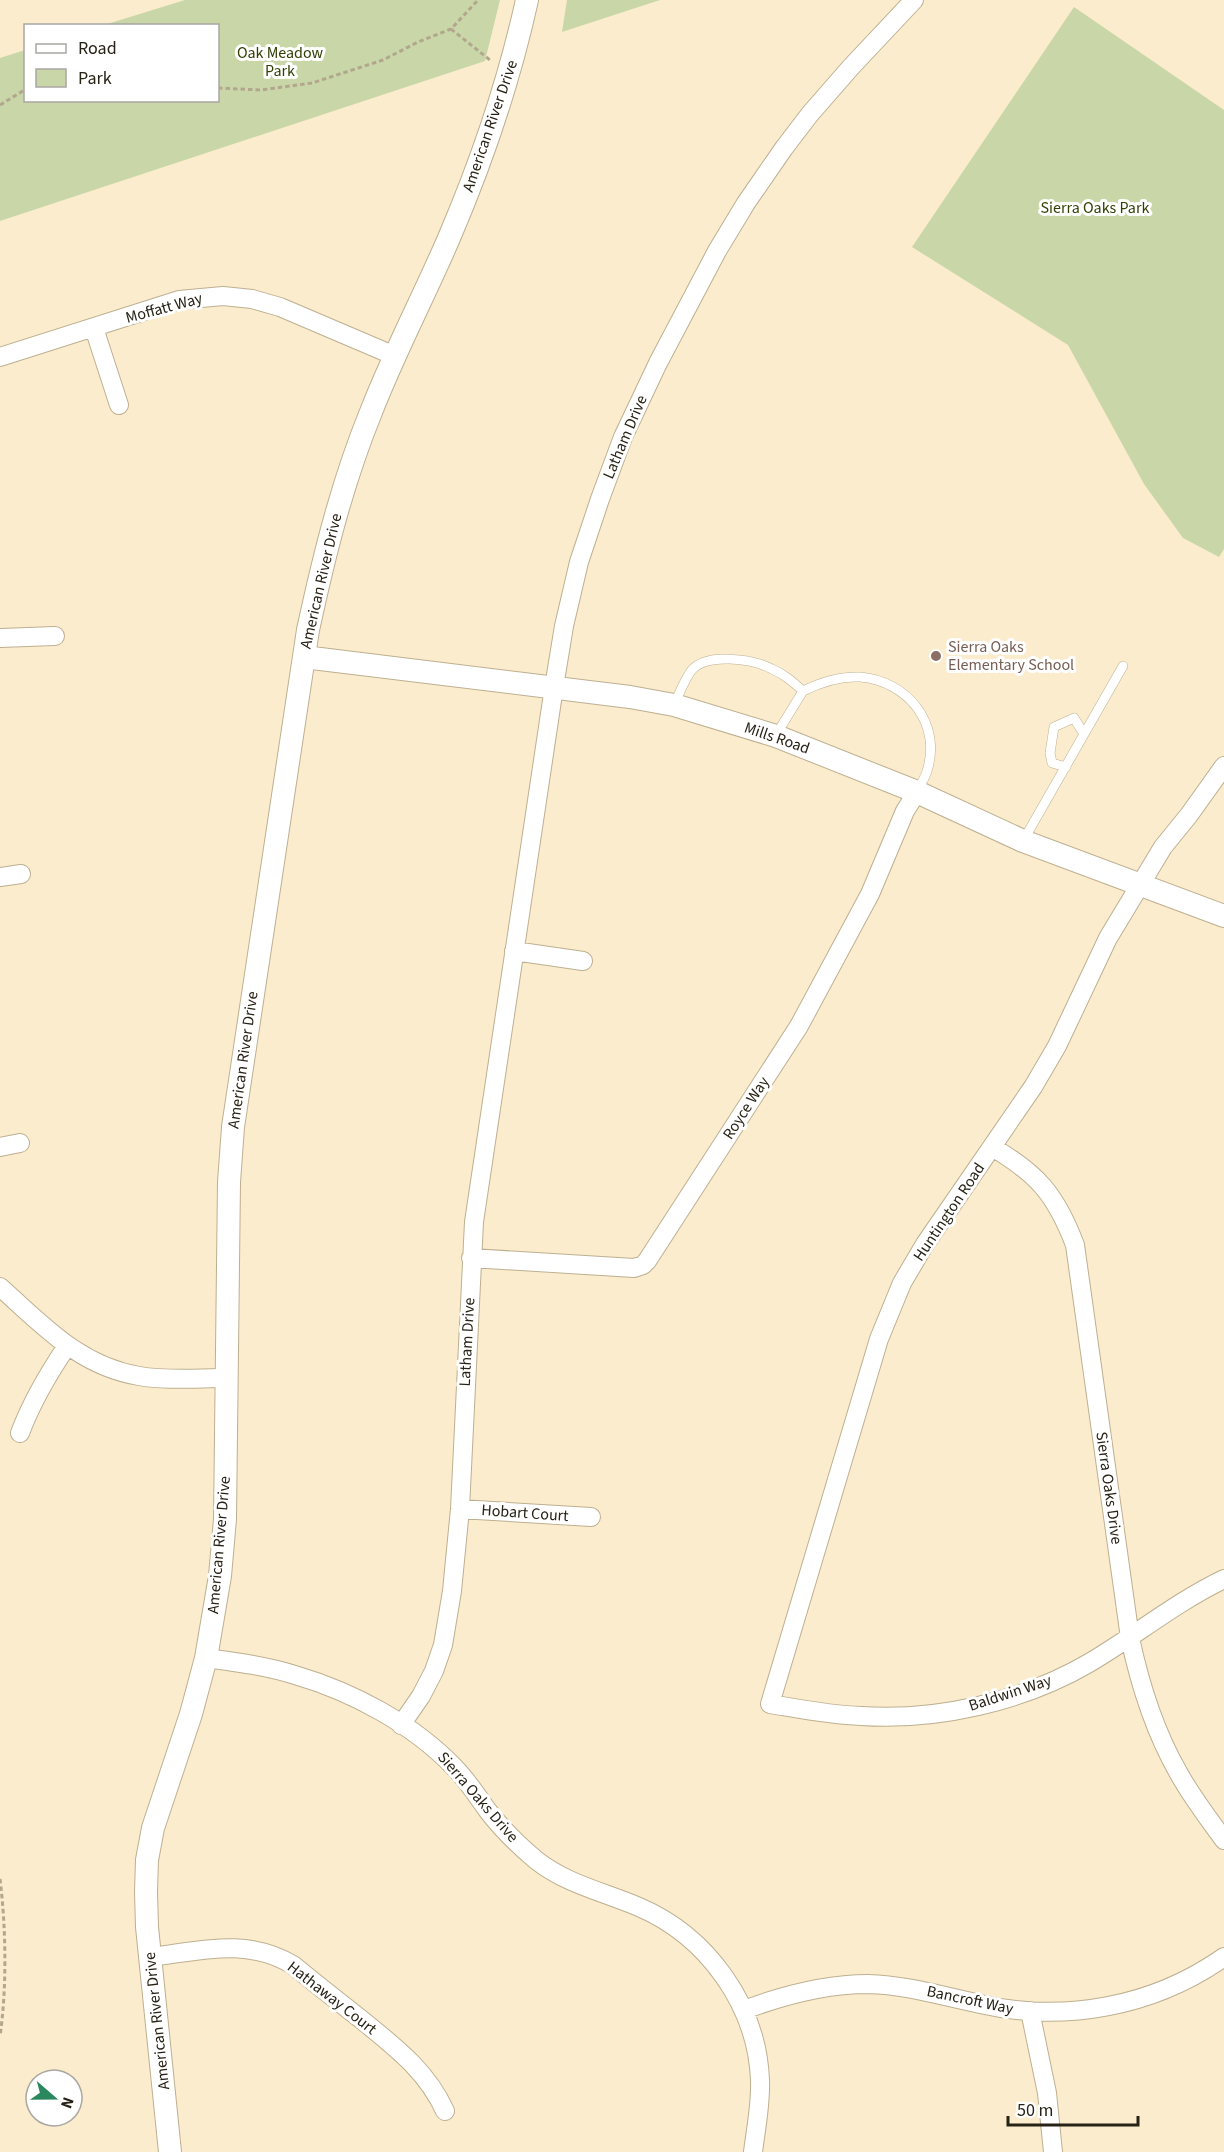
<svg xmlns="http://www.w3.org/2000/svg" width="1224" height="2152" font-family="'Source Sans 3',sans-serif">
  <style>
    .green { fill: #c9d7a8 }
    .lines { fill: none; stroke-linecap: round; stroke-linejoin: round }
    .service-casing { stroke: #bdb091; stroke-width: 10 }
    .minor-casing { stroke: #bdb091; stroke-width: 20 }
    .tertiary-casing { stroke: #bdb091; stroke-width: 24 }
    .path { stroke: #b2a78e; stroke-width: 3; stroke-dasharray: 4.5 3; stroke-linecap: butt }
    .service { stroke: #fff; stroke-width: 9 }
    .minor { stroke: #fff; stroke-width: 18 }
    .tertiary { stroke: #fff; stroke-width: 22 }
    .education-dot { fill: #8d6e63; stroke: #fff; stroke-width: 2 }
    .labels { text-anchor: middle; dominant-baseline: central; stroke-width: 6; stroke-linejoin: round; paint-order: stroke }
    .park-label { font-size: 16px; fill: #333f04; stroke: #fff }
    .street-label { font-size: 16px; fill: #272216; stroke: #fff }
    .education-label { font-size: 16px; fill: #785e54; stroke: #fff; text-anchor: start }
  </style>
  <rect width="100%" height="100%" fill="#faeccc"/>
  <path class="green" d="M185,0H500L485,61L0,221V58L25,50L26,100H218V26L104,25Z
    M567,0H660L562,32Z
    M1074,7L1224,110V549L1219,557L1183,538L1144,484L1068,345L912,247Z"/>
  <g class="lines">
    <defs>
      <path id="service" d="M803,691C821,682 840,676 860,677C908,681 942,724 927,771C925,778 920,785 917,792
        M674,705C679,694 684,681 691,671C706,652 753,659 772,669C784,674 793,682 803,691L776,735
        M1066,767L1052,763L1050,753L1054,727L1074,718L1084,734
        M1023,841L1123,666"/>
      <path id="minor" d="M94,328L119,405
        M0,357L179,300L223,296L252,299L280,307L395,356
        M0,638L55,636
        M1224,766L1189,815L1163,847L1108,938L1057,1046L1033,1087L925,1244L902,1283L879,1339L770,1704C800,1709 830,1715 861,1716C937,1721 1022,1702 1089,1663C1135,1636 1176,1602 1224,1579
        M0,877L21,874
        M514,951L583,961
        M0,1147L20,1143
        M992,1147C1038,1174 1056,1195 1075,1245L1130,1638C1140,1685 1154,1730 1178,1772C1191,1796 1208,1818 1224,1840
        M471,1258L634,1268L643,1265L647,1261L799,1026L870,894L905,811L917,792
        M0,1287C43,1325 79,1366 139,1376C167,1381 198,1378 227,1378
        M20,1433C32,1401 48,1374 67,1346
        M460,1509L591,1517
        M206,1658C236,1662 266,1666 295,1675C353,1692 413,1724 455,1768C468,1781 477,1796 488,1811C502,1829 518,1845 536,1860C566,1884 604,1892 639,1907C707,1936 757,2005 760,2080C761,2104 756,2128 753,2152
        M401,1725L421,1696L434,1671L443,1645L452,1591L460,1509L474,1222L554,687L564,626L579,562L600,499L623,437L658,363L717,251L746,203L784,148L810,114L851,67L914,0
        M150,1957C201,1951 246,1937 293,1965C316,1984 339,2002 362,2020C395,2047 427,2071 445,2111
        M744,2010C784,1995 825,1984 868,1984C907,1985 942,1996 980,2004C1064,2023 1153,2007 1224,1957
        M1030,2011L1047,2093L1053,2152"/>
      <path id="tertiary" d="M304,657L630,697L674,705L776,736L917,792L1023,841L1224,916
        M170,2152L147,1927L146,1892L147,1860L153,1828L191,1714L206,1658L220,1576L225,1519L229,1182L233,1127L308,630C324,556 342,483 371,412C394,353 424,296 449,238C482,161 509,82 527,0"/>
    </defs>
    <use href="#service" class="service-casing"/>
    <use href="#minor" class="minor-casing"/>
    <use href="#tertiary" class="tertiary-casing"/>
    <path class="path" d="M451,29L490,60
      M218,88L261,90L312,83L383,60L418,42L451,29L478,0
      M0,105L26,89
      M0,1879C6,1927 7,1988 0,2036"/>
    <use href="#service" class="service"/>
    <use href="#minor" class="minor"/>
    <use href="#tertiary" class="tertiary"/>
  </g>
  <circle class="education-dot" cx="936" cy="656" r="6"/>
  <g class="labels">
    <g class="park-label">
      <text x="280" y="53">Oak Meadow<tspan x="280" dy="18">Park</tspan></text>
      <text x="1095" y="208">Sierra Oaks Park</text>
    </g>
    <g class="street-label">
      <text transform="translate(490 126) rotate(-71)">American River Drive</text>
      <text transform="translate(164 308) rotate(-15)">Moffatt Way</text>
      <text transform="translate(625 437) rotate(-67)">Latham Drive</text>
      <text transform="translate(321 581) rotate(-77)">American River Drive</text>
      <text transform="translate(777 738) rotate(19)">Mills Road</text>
      <text transform="translate(243 1060) rotate(-82)">American River Drive</text>
      <text transform="translate(746 1108) rotate(-57)">Royce Way</text>
      <text transform="translate(949 1212) rotate(-56)">Huntington Road</text>
      <text transform="translate(467 1342) rotate(-87)">Latham Drive</text>
      <text transform="translate(1109 1488) rotate(82)">Sierra Oaks Drive</text>
      <text transform="translate(525 1513) rotate(4)">Hobart Court</text>
      <text transform="translate(219 1545) rotate(-85)">American River Drive</text>
      <text transform="translate(1010 1693) rotate(-18)">Baldwin Way</text>
      <text transform="translate(478 1797) rotate(49)">Sierra Oaks Drive</text>
      <text transform="translate(332 1998) rotate(38)">Hathaway Court</text>
      <text transform="translate(970 2000) rotate(12)">Bancroft Way</text>
      <text transform="translate(157 2021) rotate(-96)">American River Drive</text>
    </g>
    <g class="education-label">
      <text x="948" y="647">Sierra Oaks<tspan x="948" dy="18">Elementary School</tspan></text>
    </g>
  </g>
  <rect x="24" y="24" width="195" height="78" fill="#ffffff" stroke="#a9a7a2" stroke-width="1.5"/>
  <rect x="36" y="44" width="30" height="9" fill="#ffffff" stroke="#a9a7a2" stroke-width="1.5"/>
  <text x="78" y="54" font-size="18" fill="#272216">Road</text>
  <rect x="36" y="69" width="30" height="18" fill="#c9d7a8" stroke="#a9a7a2" stroke-width="1.5"/>
  <text x="78" y="84" font-size="18" fill="#272216">Park</text>
  <g transform="translate(54 2098) rotate(110)"><circle r="28" fill="#ffffff" stroke="#a9a7a2" stroke-width="1.5"/>
  <path d="M0-4.5L10 22L0 15L-10 22Z" fill="#2a875e"/>
  <text y="-9" font-size="16" font-weight="bold" text-anchor="middle" fill="#272216">N</text>
  </g>
  <path d="M1008 2116v9h130v-9" fill="none" stroke="#272216" stroke-width="3"/>
  <text x="1017" y="2116" font-size="18" fill="#272216" stroke="#ffffff" stroke-width="4.5" paint-order="stroke">50 m</text>
</svg>
